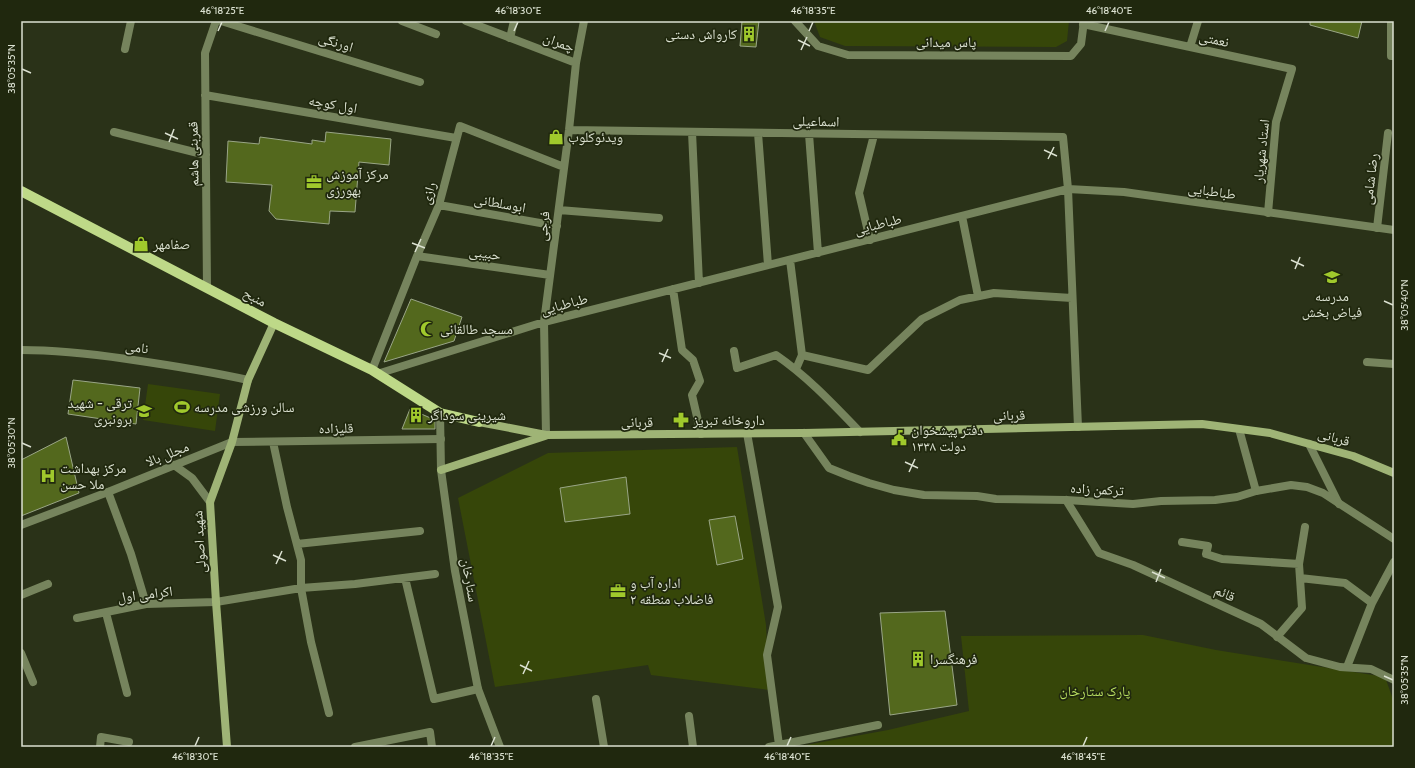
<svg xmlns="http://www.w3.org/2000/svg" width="1415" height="768" font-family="Cabin,'Noto Naskh Arabic',sans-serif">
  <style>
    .green { fill: #364609 }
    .building { fill: #53681d; stroke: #9aa687 }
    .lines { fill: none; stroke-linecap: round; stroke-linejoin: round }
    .service { stroke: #76845d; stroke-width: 8 }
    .minor { stroke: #76845d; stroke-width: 8 }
    .tertiary { stroke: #76845d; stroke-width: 8 }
    .secondary { stroke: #9fb476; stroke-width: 8 }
    .primary { stroke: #bed988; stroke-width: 10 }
    .ticks { fill: none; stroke: #dbe1d1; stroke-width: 1.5 }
    .labels { text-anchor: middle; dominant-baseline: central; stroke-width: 3.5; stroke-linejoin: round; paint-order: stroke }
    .poi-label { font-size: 14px; fill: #dbe1d1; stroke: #20280e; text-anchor: start }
    .street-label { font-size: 14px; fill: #dbe1d1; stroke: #20280e }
    .park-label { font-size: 14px; fill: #b8de60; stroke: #20280e }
    .neatline { fill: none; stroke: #dbe1d1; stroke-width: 1.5 }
    .ticks-label { font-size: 10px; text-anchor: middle; fill: #dbe1d1 }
  </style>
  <rect width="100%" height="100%" fill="#2a3218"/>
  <path class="green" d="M814,21H1069L1067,41L1056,47L845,46L820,37Z
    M148,384L220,394L215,431L143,420Z
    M737,447L766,625L769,690L651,675L648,665L495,687L458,498L548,453Z
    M1143,635L1216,650L1385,677L1394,702V747H795L888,730L969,711L961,636Z"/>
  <path class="building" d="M742,21H759L756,47L740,46Z
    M1310,21H1362L1358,38L1310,25Z
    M326,132L391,139L389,165L359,162L355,212L330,211L329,224L276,219L269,211L272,185L226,182L228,141L259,144L260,137L312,144V140L325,142Z
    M411,299L462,317L454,341L384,362Z
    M73,380L140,388L136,424L68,414Z
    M410,409L435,420V429H402Z
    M66,437L79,493L21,516V460Z
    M626,477L630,514L565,522L560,488Z
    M735,516L743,559L717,565L709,520Z
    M945,611L957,705L890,715L880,613Z"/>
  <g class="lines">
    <path class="service" d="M1391,21V56H1394
      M1083,24L1292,69L1276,122L1268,213
      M510,38L514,21
      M1190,47L1198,21
      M125,49L131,21
      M1377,228L1388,133
      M1367,362L1394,364
      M796,369L802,355
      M1239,429L1256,491
      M1309,444L1339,504
      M1066,500L1099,553L1133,565L1261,624L1306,658L1340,667L1371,669L1394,680
      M1182,542L1208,546L1206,554L1222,559L1299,564
      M1300,578L1345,583L1372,603
      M1277,637L1302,608L1299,564L1305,527
      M1347,667L1372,603L1394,562"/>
    <path class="minor" d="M221,21L420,82
      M402,21L436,34
      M466,21L576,63
      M795,21L818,46L848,55L1071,56L1081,44L1084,21
      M205,95L456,138
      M569,130L1063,137L1068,189L1078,427
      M114,132L206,155
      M692,132L699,283
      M758,133L768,265
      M809,134L818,253
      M439,205L557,226
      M559,210L659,218
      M962,216L978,296
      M870,240L859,193L874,135
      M417,256L550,275
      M790,260L802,355L868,370L922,319L960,300L994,293L1072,298
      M207,288L205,53L216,21
      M673,289L682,350L693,360L700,381L692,395L701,434
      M734,351L737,368L776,355C808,377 833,404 860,432
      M372,370L417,256L439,205L460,126L564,167
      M377,374L544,322L1068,189L1124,192L1394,230
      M747,433L778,607L767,655L779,745
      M804,433L829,468L849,476L869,483L894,490L924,495L977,496L996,499L1066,500L1133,504L1161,501L1215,500L1237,497L1256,491L1291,485L1307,487L1323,493L1394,539
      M546,435L544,322L569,130L576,63L584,21
      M232,442L441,439
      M273,442L287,507L301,560V588L311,642L329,713
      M108,492L131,554L146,604
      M297,544L420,531
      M405,578L434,699L478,689
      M21,595L48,584
      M106,613L127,693
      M77,618L146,604L216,602L301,588L355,584L435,574
      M21,653L33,682
      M596,699L604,747
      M689,716L693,747
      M100,747L101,737L129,742
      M355,747L430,732L432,747
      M769,747L878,725"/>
    <path class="tertiary" d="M21,350C57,350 92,354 127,359C168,365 208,371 248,380
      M440,413L441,470L455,571L478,689L500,747
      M174,465L192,478L210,502
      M21,525L108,492L232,442"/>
    <path class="secondary" d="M479,422L546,435L804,433L1202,424L1270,433L1353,456L1394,473
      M441,470L545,436
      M227,747L216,602L210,502L232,442L248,380L274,323"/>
    <path class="primary" d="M21,191L274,323L372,370L440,413L479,422"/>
  </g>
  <path class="ticks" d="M218,31L222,22M514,31L518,22M809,31L813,22M1105,31L1109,22M798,40L810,46M801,50L807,37M22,69L31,73M165,133L178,139M169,142L174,129M1044,150L1057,156M1048,159L1054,147M412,243L425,248M415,252L421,239M1291,260L1304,266M1295,269L1300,257M1384,301L1393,305M659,353L671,358M662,362L668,349M22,443L31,447M905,462L918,468M909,472L915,459M273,555L286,561M276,564L282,551M1152,572L1165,578M1156,582L1161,569M520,665L532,671M523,674L529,661M1384,676L1393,680M195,746L199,737M491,746L495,737M787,746L791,737M1083,746L1087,737"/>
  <defs>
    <symbol id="building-bare" viewBox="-9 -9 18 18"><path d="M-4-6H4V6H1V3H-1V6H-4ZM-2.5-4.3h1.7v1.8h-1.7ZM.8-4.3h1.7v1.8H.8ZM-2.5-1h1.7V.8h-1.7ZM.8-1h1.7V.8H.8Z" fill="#a0c92c" stroke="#20280e" stroke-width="2.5" paint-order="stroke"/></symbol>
    <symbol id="shop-bare" viewBox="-9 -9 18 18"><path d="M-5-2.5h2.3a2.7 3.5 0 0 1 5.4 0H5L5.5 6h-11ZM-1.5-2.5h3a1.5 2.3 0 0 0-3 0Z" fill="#a0c92c" stroke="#20280e" stroke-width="2.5" paint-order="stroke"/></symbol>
    <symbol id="office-bare" viewBox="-9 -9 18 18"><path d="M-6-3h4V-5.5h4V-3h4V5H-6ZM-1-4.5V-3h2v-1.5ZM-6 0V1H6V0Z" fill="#a0c92c" stroke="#20280e" stroke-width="2.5" paint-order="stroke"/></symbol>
    <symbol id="school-bare" viewBox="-9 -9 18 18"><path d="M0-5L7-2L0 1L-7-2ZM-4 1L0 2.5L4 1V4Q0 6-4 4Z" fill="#a0c92c" stroke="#20280e" stroke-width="2.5" paint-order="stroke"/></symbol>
    <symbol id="mosque-bare" viewBox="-9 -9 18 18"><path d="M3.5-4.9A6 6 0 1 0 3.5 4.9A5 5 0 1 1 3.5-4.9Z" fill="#a0c92c" stroke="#20280e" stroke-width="2.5" paint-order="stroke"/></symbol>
    <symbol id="stadium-bare" viewBox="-9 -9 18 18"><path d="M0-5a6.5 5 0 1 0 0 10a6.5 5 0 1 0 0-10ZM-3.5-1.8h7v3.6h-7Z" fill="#a0c92c" stroke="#20280e" stroke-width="2.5" paint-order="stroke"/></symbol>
    <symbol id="pharmacy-bare" viewBox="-9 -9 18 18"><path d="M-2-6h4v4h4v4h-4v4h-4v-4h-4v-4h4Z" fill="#a0c92c" stroke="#20280e" stroke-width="2.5" paint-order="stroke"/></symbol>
    <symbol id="civic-bare" viewBox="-9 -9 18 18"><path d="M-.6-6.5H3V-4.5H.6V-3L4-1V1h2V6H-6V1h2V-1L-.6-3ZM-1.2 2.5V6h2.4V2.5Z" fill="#a0c92c" stroke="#20280e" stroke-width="2.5" paint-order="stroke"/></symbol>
    <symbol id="hospital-bare" viewBox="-9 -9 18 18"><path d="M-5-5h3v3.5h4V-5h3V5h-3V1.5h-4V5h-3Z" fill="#a0c92c" stroke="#20280e" stroke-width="2.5" paint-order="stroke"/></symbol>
  </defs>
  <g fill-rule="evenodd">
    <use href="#building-bare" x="738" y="23" width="22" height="22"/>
    <use href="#shop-bare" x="545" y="126" width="22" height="22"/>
    <use href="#office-bare" x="303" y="171" width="22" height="22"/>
    <use href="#shop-bare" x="130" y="233" width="22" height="22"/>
    <use href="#school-bare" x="1321" y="266" width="22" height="22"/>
    <use href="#mosque-bare" x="417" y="318" width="22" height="22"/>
    <use href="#stadium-bare" x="171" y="396" width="22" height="22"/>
    <use href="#school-bare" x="133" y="400" width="22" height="22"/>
    <use href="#building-bare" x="405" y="404" width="22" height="22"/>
    <use href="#pharmacy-bare" x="670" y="409" width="22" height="22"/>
    <use href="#civic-bare" x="888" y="427" width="22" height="22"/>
    <use href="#hospital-bare" x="37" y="465" width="22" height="22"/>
    <use href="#office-bare" x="607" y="580" width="22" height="22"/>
    <use href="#building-bare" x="907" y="648" width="22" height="22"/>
  </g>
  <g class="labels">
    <g class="poi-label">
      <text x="737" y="34" text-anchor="end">کارواش دستی</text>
      <text x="568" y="137">ویدئوکلوب</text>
      <text x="326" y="174">مرکز آموزش<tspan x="326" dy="16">بهورزی</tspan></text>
      <text x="153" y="244">صفامهر</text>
      <text x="1332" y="296" text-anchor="middle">مدرسه<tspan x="1332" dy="16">فیاض بخش</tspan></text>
      <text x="440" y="329">مسجد طالقانی</text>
      <text x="132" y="403" text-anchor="end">ترقی - شهید<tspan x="132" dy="16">برونبری</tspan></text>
      <text x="194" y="407">سالن ورزشی مدرسه</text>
      <text x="428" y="415">شیرینی سوداگر</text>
      <text x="693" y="420">داروخانه تبریز</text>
      <text x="911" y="430">دفتر پیشخوان<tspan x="911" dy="16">دولت ۱۳۳۸</tspan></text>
      <text x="60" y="468">مرکز بهداشت<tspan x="60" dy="16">ملا حسن</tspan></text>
      <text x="630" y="583">اداره آب و<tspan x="630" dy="16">فاضلاب منطقه ۲</tspan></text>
      <text x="930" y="659">فرهنگسرا</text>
    </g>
    <g class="street-label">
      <text transform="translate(1214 39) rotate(12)">نعمتی</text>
      <text transform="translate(336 42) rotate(17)">اورنگی</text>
      <text transform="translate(559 42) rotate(20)">چمران</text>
      <text x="946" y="42">پاس میدانی</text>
      <text transform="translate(333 104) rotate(10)">اول کوچه</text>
      <text transform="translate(816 121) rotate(1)">اسماعیلی</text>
      <text transform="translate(1261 151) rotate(-84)">استاد شهریار</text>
      <text transform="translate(193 154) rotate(-91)">قمربنی هاشم</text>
      <text transform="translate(1370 179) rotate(-83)">رضا شامی</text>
      <text transform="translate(1212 191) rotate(8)">طباطبایی</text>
      <text transform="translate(428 193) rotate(-73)">رازی</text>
      <text transform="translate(500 203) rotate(10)">ابوسلطانی</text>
      <text transform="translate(878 224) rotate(-14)">طباطبایی</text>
      <text transform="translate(543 226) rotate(-83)">فرجی</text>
      <text transform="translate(485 253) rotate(8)">حبیبی</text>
      <text transform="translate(255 297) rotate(28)">منبح</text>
      <text transform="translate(564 304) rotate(-15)">طباطبایی</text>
      <text transform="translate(137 347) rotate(8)">نامی</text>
      <text transform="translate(1009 415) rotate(-1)">قربانی</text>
      <text x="637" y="422">قربانی</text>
      <text transform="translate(336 428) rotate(-1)">قلیزاده</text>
      <text transform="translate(1334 437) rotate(16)">قربانی</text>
      <text transform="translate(167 454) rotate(-22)">مجلل بالا</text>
      <text transform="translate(1097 489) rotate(3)">ترکمن زاده</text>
      <text transform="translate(199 542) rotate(-93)">شهید اصولی</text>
      <text transform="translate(470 580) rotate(80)">ستارخان</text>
      <text transform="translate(1225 593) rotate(25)">قائم</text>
      <text transform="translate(145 594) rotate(-7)">اکرامی اول</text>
    </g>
    <g class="park-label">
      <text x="1095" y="691">پارک ستارخان</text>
    </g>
  </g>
  <rect width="1415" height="768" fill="none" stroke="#20280e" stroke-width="44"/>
  <rect x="22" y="22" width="1371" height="724" class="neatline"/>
  <g class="ticks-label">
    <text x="222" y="14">46°18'25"E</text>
    <text x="518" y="14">46°18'30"E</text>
    <text x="813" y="14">46°18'35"E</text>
    <text x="1109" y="14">46°18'40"E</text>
    <text transform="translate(11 69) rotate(-90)" y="4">38°05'35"N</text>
    <text transform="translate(1404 305) rotate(-90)" y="4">38°05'40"N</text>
    <text transform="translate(11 443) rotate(-90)" y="4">38°05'30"N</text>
    <text transform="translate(1404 680) rotate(-90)" y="4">38°05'35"N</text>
    <text x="195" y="760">46°18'30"E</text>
    <text x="491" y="760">46°18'35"E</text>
    <text x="787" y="760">46°18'40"E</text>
    <text x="1083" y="760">46°18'45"E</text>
  </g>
</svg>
